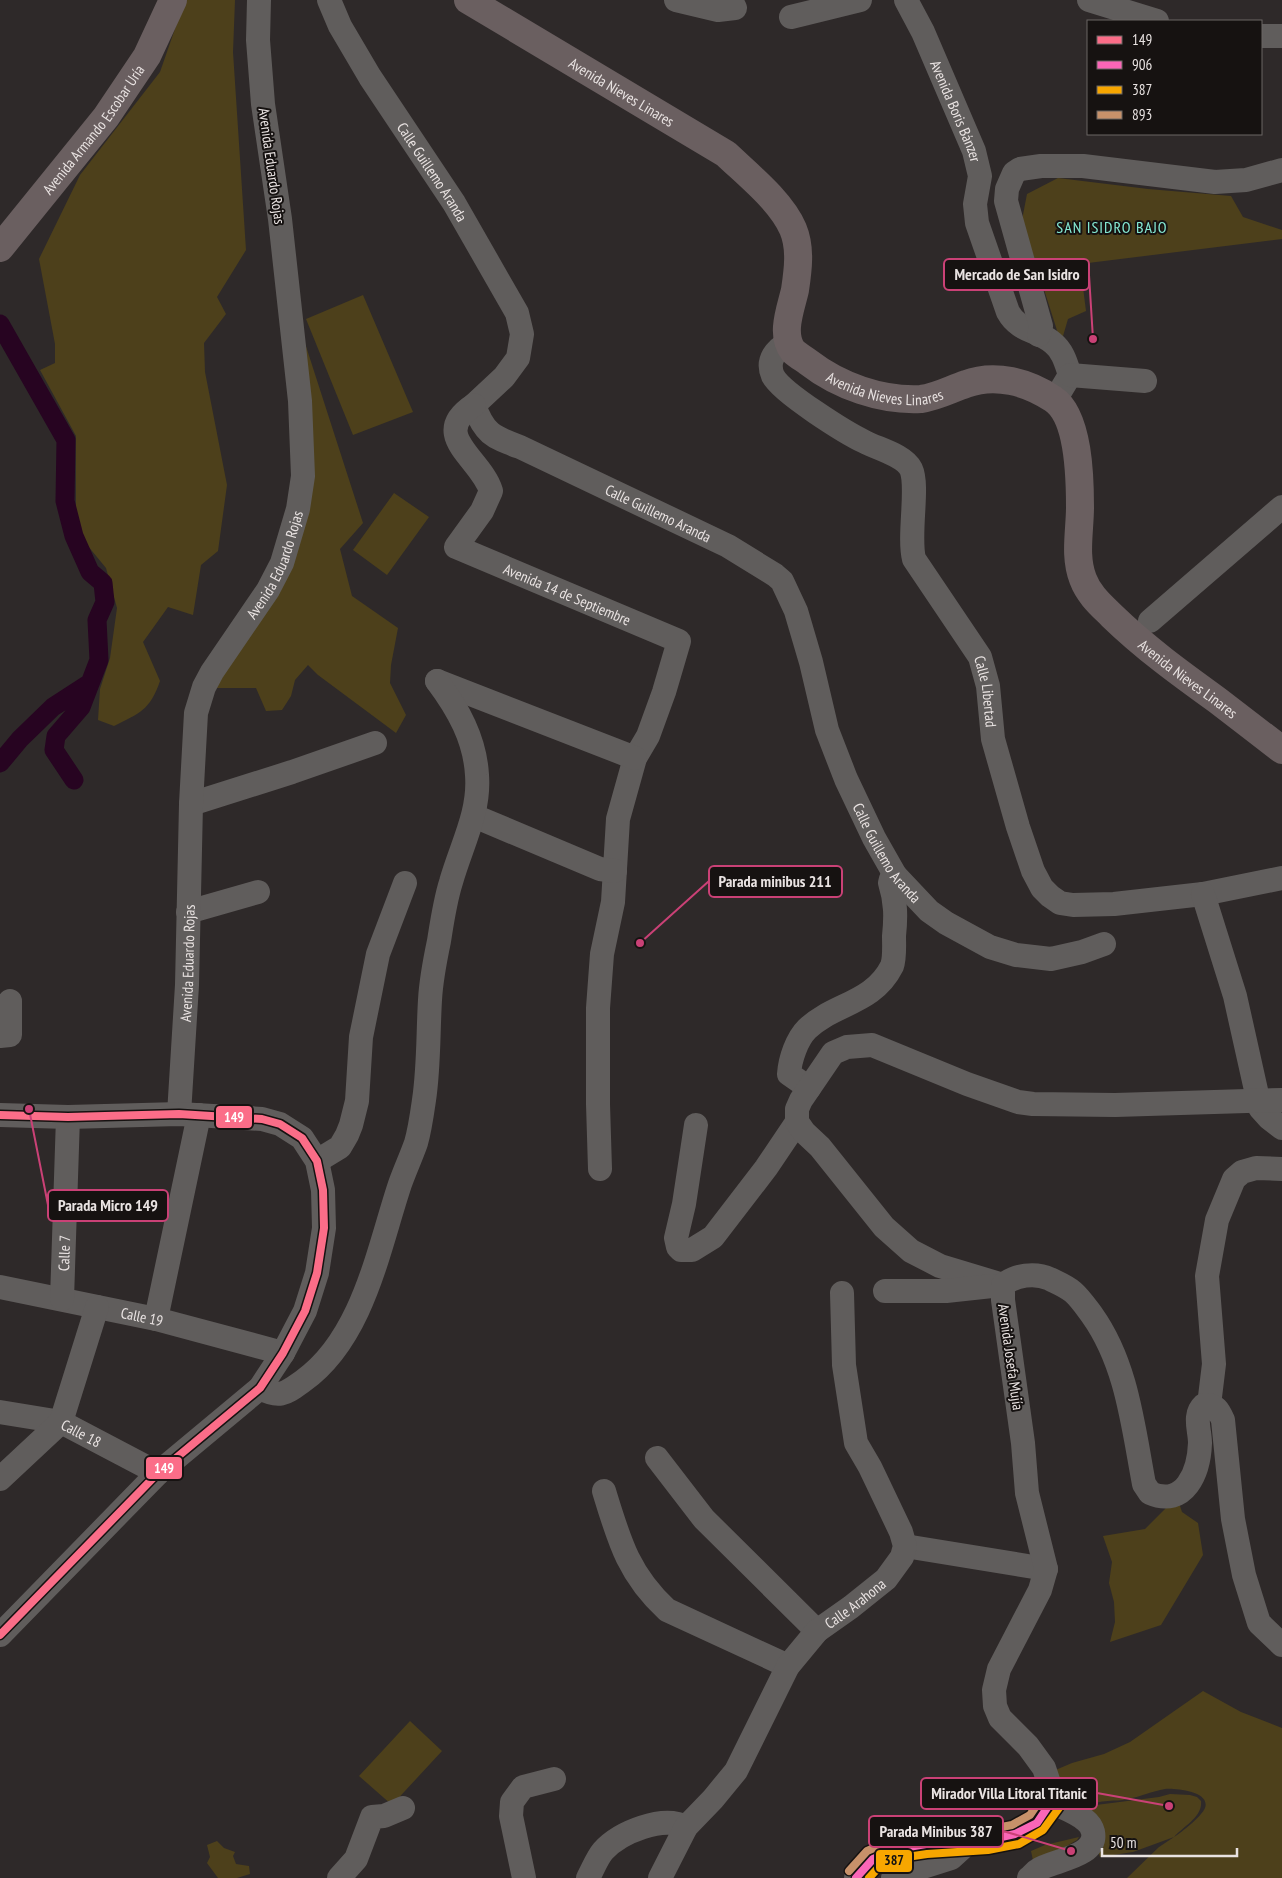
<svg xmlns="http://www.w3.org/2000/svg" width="1282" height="1878" font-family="'PT Sans Narrow',sans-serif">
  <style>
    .green { fill: #4d401b }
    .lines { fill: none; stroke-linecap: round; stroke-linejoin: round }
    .canal { stroke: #270421; stroke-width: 19 }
    .minor { stroke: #605d5c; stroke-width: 24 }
    .major { stroke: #6a5f60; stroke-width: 28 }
    .bus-1-casing { stroke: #161211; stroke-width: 11 }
    .bus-2-casing { stroke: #161211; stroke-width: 11 }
    .bus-3-casing { stroke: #161211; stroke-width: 11 }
    .bus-4-casing { stroke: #161211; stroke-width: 11 }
    .bus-1 { stroke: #fb6d88; stroke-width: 8 }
    .bus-2 { stroke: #fa66b7; stroke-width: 8 }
    .bus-3 { stroke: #f7a600; stroke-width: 8 }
    .bus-4 { stroke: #c7916a; stroke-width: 8 }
    .labels { text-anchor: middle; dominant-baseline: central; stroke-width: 4; stroke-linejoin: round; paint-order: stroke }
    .street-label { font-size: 15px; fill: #e9e3e2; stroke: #161211 }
    .neighbourhood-label { font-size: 16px; letter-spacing: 1px; fill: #85e9d3; stroke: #161211 }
    .leader { fill: none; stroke: #ca4176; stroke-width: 2 }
    .callout-dot { fill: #ca4176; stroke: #161211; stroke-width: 2 }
    .callout { fill: #161211; stroke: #ca4176; stroke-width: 2 }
    .callout-label { font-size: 16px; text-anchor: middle; font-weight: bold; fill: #e9e3e2 }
    .line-badge { stroke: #161211; stroke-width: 2 }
    .badge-label { font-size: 14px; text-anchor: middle; font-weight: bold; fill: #fff }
    .pale-badge-label { font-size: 14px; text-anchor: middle; font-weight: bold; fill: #111 }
  </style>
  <rect width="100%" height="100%" fill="#2e2929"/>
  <path class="green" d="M185,0H235L233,52L246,250L217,297L226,314L204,343L205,372L227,485L218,551L201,565L193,615L168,607L143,642L160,681C150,710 140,713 114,726L98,720L100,689L110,658L117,608L106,568L83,540L76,512V436L40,370L55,363V344L39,259L80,175L160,72Z
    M1058,178L1148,189L1231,196L1243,217L1282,230V239L1080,264L1086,311L1068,319L1061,343L1022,220L1027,194Z
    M283,275L363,523L340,549L352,596L398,628L391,665L390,683L406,715L396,733L318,675L308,665L295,680L291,696L282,710L266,711L256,688H210L296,507Z
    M363,295L413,412L353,435L306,319Z
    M394,493L429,517L387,575L353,550Z
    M1177,1497L1182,1512L1198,1523L1203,1555L1161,1625L1110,1642L1115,1622L1114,1602L1109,1583L1112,1562L1103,1536L1145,1529Z
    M1203,1691L1241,1712L1282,1728V1878H1127L1159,1847L1174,1837L1133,1852L1100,1857L1084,1808L1096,1805L1159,1797L1170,1794L1190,1795L1197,1797L1201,1801C1203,1817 1182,1827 1174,1837C1182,1832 1201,1817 1205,1808C1211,1791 1174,1788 1165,1789C1152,1791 1140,1797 1127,1799C1121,1801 1115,1800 1108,1801C1100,1801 1093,1804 1086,1806L1065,1793L1054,1797L1039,1777L1072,1763L1104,1754L1130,1742Z
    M410,1721L442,1751L392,1805L359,1776Z
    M1079,1837L1077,1840L1034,1865L1031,1851L1045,1845Z
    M217,1841L224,1848L235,1852L233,1856L236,1864L249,1866L250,1874L237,1878H218L207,1863L210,1857L207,1845Z"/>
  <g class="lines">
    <path class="canal" d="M0,324L66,440L65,501L74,536L90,572L103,583L105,602L97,620L99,660L81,707L56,736L54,750L74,780
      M0,763L20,739L53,707L90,683"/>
    <g class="minor">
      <path id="s1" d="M329,0L340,26L370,77L454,203L517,313L522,334L518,358L504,377L474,405C484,433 492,437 520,447L728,546L775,575L782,581L796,611L811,662L827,730L846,779L874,838L895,875L929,911L946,923L990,947L1016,955L1051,959L1082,952L1104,944"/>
      <path d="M676,0L718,10L735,8L731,0"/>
      <path id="s2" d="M906,0L923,32L974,151L980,176L975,204L977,223L1008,312C1019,332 1038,330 1053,343C1063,351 1066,363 1070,375L1055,400"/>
      <path d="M1089,0L1157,21"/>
      <path d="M791,17L860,0"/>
      <path d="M1261,36H1282"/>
      <path d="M1039,335L1041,326L1006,201L1007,189L1014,173L1020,169L1041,166H1083L1215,182L1246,180L1282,170"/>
      <path id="s3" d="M789,342C776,349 766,360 773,376C782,393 846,433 865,442C878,449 904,455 911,469C919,486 908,535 914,559L980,657L988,686L993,739L1018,827L1033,871L1042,888L1050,896L1060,903L1073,905L1114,904L1203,894L1282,878"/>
      <path d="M1070,375L1145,381"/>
      <path id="s4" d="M474,405C428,435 481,458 491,491L482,511L456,547L679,641L664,692L648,736L635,758L618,819L613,902L602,954L598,1008V1104L600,1169"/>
      <path d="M1150,621L1282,507"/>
      <path d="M437,681L635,758"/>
      <path d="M191,804L292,772L375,743"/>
      <path d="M474,816L600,869L615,871"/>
      <path d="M1203,894L1235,996L1260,1108L1269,1118L1282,1128"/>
      <path d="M188,912L258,892"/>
      <path d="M0,1036L10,1035V1001"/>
      <path d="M809,1088L789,1074C790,1059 797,1039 807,1029C834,1003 873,1004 892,966C895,958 894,945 894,936C896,917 896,902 890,883L891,879L895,875"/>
      <path id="s5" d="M179,1114L187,985L191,804L196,713L204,687L212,672L268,590L282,563L298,509L303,476L300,401L280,219L263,104L258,40L259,0"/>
      <path d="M0,1115L68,1117L179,1114L262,1119L280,1124L302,1138L317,1161L323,1190L324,1228L317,1273L305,1311L283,1353L260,1388L158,1473L0,1635"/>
      <path d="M696,1125L684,1204L676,1238L678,1247L681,1250H692L713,1237L766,1168L797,1122"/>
      <path d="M317,1161L340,1147L347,1135L351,1125L357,1101L361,1037L378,954L405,883"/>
      <path d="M1003,1285L940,1266L911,1251L884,1227L820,1147L804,1132L797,1122V1109L801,1100L833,1053L847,1047L872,1045L967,1084L1018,1102L1033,1104L1115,1105L1282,1100"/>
      <path id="s6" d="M0,1287L156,1319L283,1353"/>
      <path d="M885,1291H946L992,1286"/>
      <path id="s7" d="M62,1299L68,1117"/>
      <path d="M156,1319L199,1115"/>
      <path d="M260,1388C280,1399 286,1393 303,1381C363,1338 378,1250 400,1184C405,1170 411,1157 416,1143C420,1129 422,1114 424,1100C429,1067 428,1033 430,1000C431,981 435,960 439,941C442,922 445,901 451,882C461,846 480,813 477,775C475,739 458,709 437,681"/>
      <path d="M1209,1405L1214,1364L1207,1276L1217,1220L1234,1179L1242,1172L1256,1168L1282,1169"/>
      <path id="s8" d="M0,1412L61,1422L158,1473"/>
      <path d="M657,1458L704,1519L817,1631"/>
      <path d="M0,1479L61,1422L97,1307"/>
      <path d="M604,1491C619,1540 628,1574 667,1610L788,1666"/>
      <path d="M905,1546L1046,1569"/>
      <path d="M339,1878L356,1859L372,1817L384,1816L403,1808"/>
      <path d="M524,1878L511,1816L512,1802L523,1787L554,1779"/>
      <path d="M588,1878C593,1869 597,1858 603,1851C620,1832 663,1815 686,1827"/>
      <path id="s9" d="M660,1878L686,1827L713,1799L736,1771L788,1666L817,1631L851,1607L886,1579L902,1557L905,1546L901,1532L870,1467L856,1443L844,1365L842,1293"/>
      <path d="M856,1878L861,1869L877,1855L904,1846L962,1842L1016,1834L1029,1829L1040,1820L1048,1810L1051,1802L1050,1786L1044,1768L1028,1746L1000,1718L995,1706L994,1690L999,1669L1040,1590L1046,1569L1027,1493L1023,1443L1003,1300V1285C1015,1275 1035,1272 1050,1279C1058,1283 1066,1286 1073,1292C1080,1298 1086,1307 1092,1315C1127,1364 1133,1426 1144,1484L1150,1493C1185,1508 1199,1472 1200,1443C1200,1430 1193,1415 1204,1405C1216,1404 1219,1411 1223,1420L1233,1519L1244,1575L1259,1623L1282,1645"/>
      <path d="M893,1878L904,1873L951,1858L962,1848V1842"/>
      <path d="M1029,1878C1032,1876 1034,1872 1038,1870C1053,1860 1098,1857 1093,1832C1092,1828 1089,1823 1085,1820C1076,1812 1061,1807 1051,1802"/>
    </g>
    <g class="major">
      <path id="s10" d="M468,0L726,154C748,175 781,201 793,229C801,248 798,270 795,290C791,308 780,334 793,351C797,355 804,359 808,362C839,386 881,401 921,399C937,397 951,389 966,384C995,373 1028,382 1053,399C1079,416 1080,479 1080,507C1080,531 1074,556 1083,579C1089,595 1101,605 1112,616C1145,648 1181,674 1217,700C1239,717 1260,733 1282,750"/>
      <path id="s11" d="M0,248L106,117L147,56L173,0"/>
    </g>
    <defs>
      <path id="bus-1" d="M0,1115L68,1117L179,1114L262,1119L280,1124L302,1138L317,1161L323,1190L324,1228L317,1273L305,1311L283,1353L260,1388L158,1473L0,1635"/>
      <path id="bus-2" d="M856,1878L873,1859L897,1849L926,1844L988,1840L1015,1834L1037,1823L1051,1802"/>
      <path id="bus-3" d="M869,1878L879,1867L900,1858L927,1854L988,1850L1019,1844L1043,1830L1059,1808"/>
      <path id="bus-4" d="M849,1871L867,1851L895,1839L926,1834L986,1830L1012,1825L1030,1815L1043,1796"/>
    </defs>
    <use href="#bus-1" class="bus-1-casing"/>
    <use href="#bus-2" class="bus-2-casing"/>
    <use href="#bus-3" class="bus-3-casing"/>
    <use href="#bus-4" class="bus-4-casing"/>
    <use href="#bus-1" class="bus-1"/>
    <use href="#bus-2" class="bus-2"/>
    <use href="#bus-3" class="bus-3"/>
    <use href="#bus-4" class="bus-4"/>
  </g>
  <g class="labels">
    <g class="street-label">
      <text stroke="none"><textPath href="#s10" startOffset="179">Avenida Nieves Linares</textPath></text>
      <text stroke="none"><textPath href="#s2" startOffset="122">Avenida Boris Bánzer</textPath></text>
      <text stroke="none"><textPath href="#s11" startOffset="151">Avenida Armando Escobar Uría</textPath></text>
      <text transform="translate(272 166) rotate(82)">Avenida Eduardo Rojas</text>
      <text stroke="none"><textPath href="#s1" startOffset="201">Calle Guillemo Aranda</textPath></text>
      <text stroke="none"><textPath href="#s10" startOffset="629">Avenida Nieves Linares</textPath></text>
      <text stroke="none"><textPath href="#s1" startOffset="695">Calle Guillemo Aranda</textPath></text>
      <text stroke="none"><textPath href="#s5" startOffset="571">Avenida Eduardo Rojas</textPath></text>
      <text stroke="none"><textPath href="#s4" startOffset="291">Avenida 14 de Septiembre</textPath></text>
      <text stroke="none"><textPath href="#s10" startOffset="1139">Avenida Nieves Linares</textPath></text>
      <text stroke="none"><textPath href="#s3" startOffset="454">Calle Libertad</textPath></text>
      <text stroke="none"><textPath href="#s1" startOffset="1130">Calle Guillemo Aranda</textPath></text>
      <text stroke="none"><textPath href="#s5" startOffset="151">Avenida Eduardo Rojas</textPath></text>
      <text stroke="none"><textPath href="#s7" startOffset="46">Calle 7</textPath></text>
      <text stroke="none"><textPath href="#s6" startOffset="145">Calle 19</textPath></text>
      <text transform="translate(1011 1357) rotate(82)">Avenida Josefa Mujía</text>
      <text stroke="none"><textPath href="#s8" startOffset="85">Calle 18</textPath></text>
      <text stroke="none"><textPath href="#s9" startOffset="342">Calle Arahona</textPath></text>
    </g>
    <g class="neighbourhood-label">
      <text x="1112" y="227">SAN ISIDRO BAJO</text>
    </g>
  </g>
  <path class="leader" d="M1093 339L1089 275M640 943L709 881M29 1109L48 1205M1169 1806L1097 1793M1071 1851L1003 1831"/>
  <g class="callout-dot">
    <circle cx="1093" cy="339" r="5"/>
    <circle cx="640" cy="943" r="5"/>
    <circle cx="29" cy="1109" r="5"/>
    <circle cx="1169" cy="1806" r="5"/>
    <circle cx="1071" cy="1851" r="5"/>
  </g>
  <g class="callout">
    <rect x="944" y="259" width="145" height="31" rx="5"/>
    <rect x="709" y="866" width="133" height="31" rx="5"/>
    <rect x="48" y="1190" width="120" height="31" rx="5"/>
    <rect x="921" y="1778" width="176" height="31" rx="5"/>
    <rect x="869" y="1816" width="134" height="31" rx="5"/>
  </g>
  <g class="callout-label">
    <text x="1017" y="280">Mercado de San Isidro</text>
    <text x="775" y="887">Parada minibus 211</text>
    <text x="108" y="1211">Parada Micro 149</text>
    <text x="1009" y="1799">Mirador Villa Litoral Titanic</text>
    <text x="936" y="1837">Parada Minibus 387</text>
  </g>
  <g class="line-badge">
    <rect x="215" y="1105" width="38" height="24" rx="5" fill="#fb6d88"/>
    <rect x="145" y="1456" width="38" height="24" rx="5" fill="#fb6d88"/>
    <rect x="875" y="1849" width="38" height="24" rx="5" fill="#f7a600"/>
  </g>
  <g class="badge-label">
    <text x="234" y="1122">149</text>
    <text x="164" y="1473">149</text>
  </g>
  <g class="pale-badge-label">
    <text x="894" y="1865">387</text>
  </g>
  <rect x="1087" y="20" width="175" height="115" fill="#161211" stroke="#6a6665"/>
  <rect x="1097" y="36" width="25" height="8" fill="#fb6d88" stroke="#6a6665"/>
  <text x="1132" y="45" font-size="15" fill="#e9e3e2">149</text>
  <rect x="1097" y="61" width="25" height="8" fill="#fa66b7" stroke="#6a6665"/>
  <text x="1132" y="70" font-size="15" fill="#e9e3e2">906</text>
  <rect x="1097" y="86" width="25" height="8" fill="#f7a600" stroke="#6a6665"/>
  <text x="1132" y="95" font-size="15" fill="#e9e3e2">387</text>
  <rect x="1097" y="111" width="25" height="8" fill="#c7916a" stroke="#6a6665"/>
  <text x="1132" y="120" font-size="15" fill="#e9e3e2">893</text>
  <path d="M1102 1848v8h135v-8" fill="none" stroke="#e9e3e2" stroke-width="2.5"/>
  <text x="1110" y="1848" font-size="15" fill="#e9e3e2" stroke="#161211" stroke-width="4" paint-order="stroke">50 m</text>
</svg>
